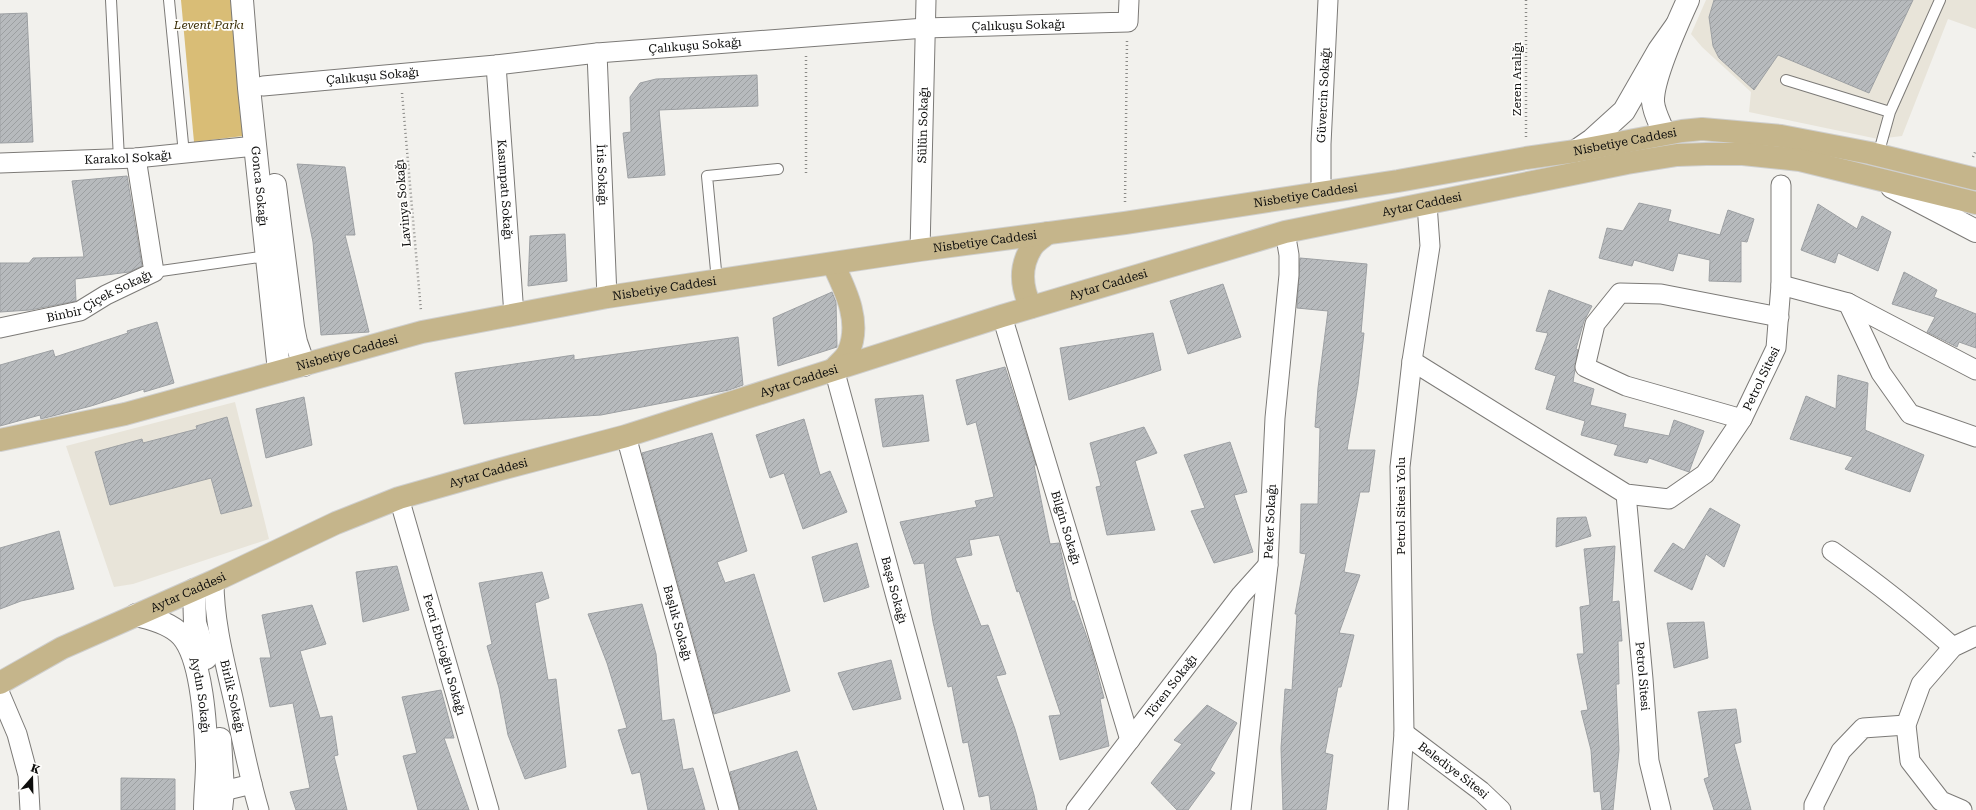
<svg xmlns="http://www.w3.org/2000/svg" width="1976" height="810" font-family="'Roboto Serif',serif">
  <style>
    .built { fill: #e8e4d9 }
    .park { fill: #d9bd76 }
    .building { fill: url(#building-hatch); stroke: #9da0a3 }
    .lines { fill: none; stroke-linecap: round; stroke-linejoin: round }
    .lane-casing { stroke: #7c7a77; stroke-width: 12 }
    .street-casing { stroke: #7c7a77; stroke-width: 21 }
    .secondary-casing { stroke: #7c7a77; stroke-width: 24 }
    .primary-casing { stroke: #cfcfce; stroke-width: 24 }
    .path { stroke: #8b8a87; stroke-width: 2.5; stroke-dasharray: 1 3; stroke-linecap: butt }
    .lane { stroke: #fff; stroke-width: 10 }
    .street { stroke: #fff; stroke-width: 19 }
    .secondary { stroke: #fff; stroke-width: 22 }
    .primary { stroke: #c5b58b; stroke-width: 22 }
    .labels { text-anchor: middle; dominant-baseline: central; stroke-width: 3.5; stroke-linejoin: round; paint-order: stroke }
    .park-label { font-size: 12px; font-style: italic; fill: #392c05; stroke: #fffefc }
    .street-label { font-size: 12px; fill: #0d0d0c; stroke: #fffefc }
  </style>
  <defs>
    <pattern id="building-hatch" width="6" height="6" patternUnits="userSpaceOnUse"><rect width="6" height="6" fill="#b7babd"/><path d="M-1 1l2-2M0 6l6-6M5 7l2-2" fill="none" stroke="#9c9fa1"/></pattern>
  </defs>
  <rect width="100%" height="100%" fill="#f2f1ed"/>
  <path class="built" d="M1706,0H1976V29L1948,19L1902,136L1878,139L1749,112L1751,92L1702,47L1691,34Z
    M235,402L269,539L133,584L114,587L66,446Z"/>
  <path class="park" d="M181,0H232L243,136L194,142Z"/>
  <path class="building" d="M1714,0H1913L1869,93L1778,55L1754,90L1719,58L1713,46L1709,17Z
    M27,13L33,142L0,143V14Z
    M757,75L758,106L659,110L665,175L628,178L623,133L631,132L630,97L640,83L656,79Z
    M297,164L345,167L355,235H345L369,332L321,335L313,242Z
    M127,176L142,266L129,272L75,279L76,301L30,310L0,312V263H29L33,258L84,257L72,181Z
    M1639,203L1671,210L1668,221L1720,235L1728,210L1754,219L1747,242L1741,241V282L1709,281L1710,260L1678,253L1673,271L1634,260L1632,266L1599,258L1607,228L1623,231Z
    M1818,204L1857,229L1862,216L1891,232L1878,271L1838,253L1835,263L1801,250Z
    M565,234L567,281L528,286L530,236Z
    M1300,258L1367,264L1361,333H1364L1358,385L1347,450H1375L1369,492H1360L1344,572L1360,575L1339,633L1354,635L1341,687H1338L1325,753L1333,755L1326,810H1283L1281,748L1285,689L1292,690L1297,614H1295L1306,554L1300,553L1301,504H1318L1320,428L1315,427L1318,388L1328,311L1297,308Z
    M1904,272L1937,290L1934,297L1976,314V348L1959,342L1957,347L1927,332L1935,317L1892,304Z
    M1223,284L1241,337L1188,354L1170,301Z
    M1549,290L1592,306L1584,321L1576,349L1578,350L1573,382L1594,389L1590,405L1626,414L1623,427L1669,436L1674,420L1704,431L1689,472L1649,458L1647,463L1614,455L1618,445L1581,435L1585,421L1546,409L1556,376L1535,369L1548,333L1536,331Z
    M832,292L836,302L837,347L778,366L773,318Z
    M157,322L174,383L144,392V389L91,406L41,419L40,415L0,426V365L53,350L55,357L128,333L127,331Z
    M1153,333L1161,370L1069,400L1060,348Z
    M738,337L743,385L729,390L601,415L464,424L455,373L574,355V360Z
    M1005,367L1036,465H1034L1050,544L1059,543L1072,601H1074L1092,652L1104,698L1100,699L1109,746L1060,760L1049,716L1061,715L1019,591L1017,592L999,535L969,540L972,555L955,558L981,626L988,625L1006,674L996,676L1015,729L1034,795L1037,810H991L989,795L979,797L968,742L963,743L952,686L948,687L933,622L924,563L914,564L900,522L977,507L975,501L994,497L976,422L967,425L956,380Z
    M1838,375L1868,383L1865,430L1924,455L1910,492L1845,469L1853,457L1790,439L1806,396L1836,409Z
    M923,395L929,441L883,447L875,399Z
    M304,397L312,445L266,458L256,409Z
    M227,417L252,506L221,514L211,478L110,505L95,452L142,439L143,443L197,429L196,426Z
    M804,419L820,475L830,471L847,512L803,529L784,473L770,478L756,435Z
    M1144,427L1157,453L1135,461L1155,530L1107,535L1096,487L1101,486L1090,443Z
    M712,433L747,551L717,562L725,583L754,574L790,691L714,714L642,453Z
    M1230,442L1247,492L1234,495L1253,552L1214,563L1191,511L1205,508L1184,455Z
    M1710,508L1740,525L1724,567L1706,554L1692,590L1654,571L1673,543L1684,550Z
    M1586,517L1591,536L1556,547L1557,518Z
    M59,531L74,589L21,601L0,609V548Z
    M857,543L869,587L824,602L812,557Z
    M1615,546L1612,602L1619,601L1622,641H1618L1619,684H1616L1619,750L1613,810H1602L1600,791L1594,792L1591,750L1581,711L1588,710L1577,654H1584L1580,607L1590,605L1584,549Z
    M397,566L409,610L363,622L356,572Z
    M542,572L549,598L535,603L548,680L556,679L566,767L525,779L508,735L499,688L487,646L492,644L479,583Z
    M642,604L656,654L662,721L674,719L683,770L693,768L705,810H648L640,772L632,774L618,730L627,728L607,663L588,614Z
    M312,605L326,644L300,651L320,718L332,716L338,755L334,756L347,810H296L290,792L310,788L293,703L270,707L260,658H271L262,615Z
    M1704,622L1708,658L1674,668L1667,623Z
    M891,660L901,699L853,710L838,673Z
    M441,690L454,738H444L469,810H418L403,756L417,753L402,697Z
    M1207,705L1237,723L1210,770L1215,773L1188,810H1177L1151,783L1182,744L1174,740Z
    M1736,709L1741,742L1734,744L1751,810H1714L1704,779L1709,777L1698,712Z
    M797,751L817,810H740L730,772Z
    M121,778L175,779V810H121Z"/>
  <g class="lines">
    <defs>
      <path id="lane" d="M111,0L119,159
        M169,0L184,154
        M1786,80L1890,112
        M1878,155L1890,112L1940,0
        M154,272L267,256
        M717,281L707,176L778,169"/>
      <g id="street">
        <path id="s1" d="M597,53L607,297"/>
        <path id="s2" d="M496,65L514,315"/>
        <path id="s3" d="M263,86L496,65L597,53L925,28L1128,22L1129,0"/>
        <path id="s4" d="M0,163L136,158L255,146"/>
        <path id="s5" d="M1321,191V144L1328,0"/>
        <path id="s6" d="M920,250L926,0"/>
        <path d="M1781,285L1848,303L1976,370"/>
        <path d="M1848,303L1881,373L1910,414L1976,437"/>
        <path id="s7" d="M1002,316L1130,740"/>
        <path id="s8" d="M0,328L80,311L106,295L154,272L136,158"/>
        <path id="s9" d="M1412,361L1626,494L1669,499L1705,474L1742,419L1776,348L1781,285V185"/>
        <path id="s10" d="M834,369L954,810"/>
        <path d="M1742,419L1626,386L1585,367L1595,324L1620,293L1661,294L1779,317"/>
        <path id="s11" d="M626,436L729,810"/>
        <path id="s12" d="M1626,494L1643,679L1649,761L1661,810"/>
        <path id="s13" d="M399,498L489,810"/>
        <path d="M1832,551C1874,581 1914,612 1953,647"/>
        <path id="s14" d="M214,581C214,621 224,659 233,698C241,735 248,773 259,810"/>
        <path d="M0,694L17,734L28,775L30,810"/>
        <path id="s15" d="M1404,733L1481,791L1501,810"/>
        <path d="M223,791L252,784"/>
        <path id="s16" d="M1076,810L1241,595L1268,565"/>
        <path id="s17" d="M1241,810L1268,565L1275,418L1289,275V255L1285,232"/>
        <path d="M1398,810L1404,733L1400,467L1412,361L1430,246L1427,204"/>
        <path d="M1814,810V805L1841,751L1863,728L1906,725"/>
        <path d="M1962,810L1941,801L1910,761L1906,725L1921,684L1953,647L1976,636"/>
      </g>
      <g id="secondary">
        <path id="s18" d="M242,0L249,88L279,371"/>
        <path d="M1664,133C1660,123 1654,113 1653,102C1652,79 1678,22 1688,0"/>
        <path d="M1576,151L1592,140L1624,111L1659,50L1676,26"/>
        <path d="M275,185L293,327L296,342L304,365"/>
        <path d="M1892,187L1976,231"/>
        <path d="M194,590L195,623L206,658"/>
        <path id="s19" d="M136,615C150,618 166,622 178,632C203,652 206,733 207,764C207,779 205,795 205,810"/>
        <path d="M220,739L223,791L221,810"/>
      </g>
      <g id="primary">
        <path d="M833,264C846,291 862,323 848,353C845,359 838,364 834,369"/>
        <path d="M1031,307C1021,287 1019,267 1032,247C1035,242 1043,237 1048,233"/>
        <path id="s20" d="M0,440L125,414L422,332L607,297L920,250L1125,223L1398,181L1526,158L1576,151L1682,131L1702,129L1781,136L1870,153L1976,179"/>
        <path id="s21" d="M0,683L62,648L214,581L336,523L399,498L501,469L626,436L1002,316L1285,232L1627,163L1677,155L1706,154H1743L1800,160L1976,203"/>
      </g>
    </defs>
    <use href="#lane" class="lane-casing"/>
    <use href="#street" class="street-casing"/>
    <use href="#secondary" class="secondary-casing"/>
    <use href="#primary" class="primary-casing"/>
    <path class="path" d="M1526,0V137
      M806,56V176
      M402,93L421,311
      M1973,157L1976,150
      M1125,202L1127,41"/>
    <use href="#lane" class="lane"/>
    <use href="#street" class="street"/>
    <use href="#secondary" class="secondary"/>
    <use href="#primary" class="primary"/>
  </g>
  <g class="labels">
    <g class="park-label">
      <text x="209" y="25">Levent Parkı</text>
    </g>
    <g class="street-label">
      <text stroke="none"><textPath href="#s3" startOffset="758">Çalıkuşu Sokağı</textPath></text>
      <text stroke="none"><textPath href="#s3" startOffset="434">Çalıkuşu Sokağı</textPath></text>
      <text stroke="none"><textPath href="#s3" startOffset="110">Çalıkuşu Sokağı</textPath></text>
      <text transform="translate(1517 79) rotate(-90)">Zeren Aralığı</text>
      <text stroke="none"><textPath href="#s5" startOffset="96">Güvercin Sokağı</textPath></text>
      <text stroke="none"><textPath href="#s6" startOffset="125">Sülün Sokağı</textPath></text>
      <text stroke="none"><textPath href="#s20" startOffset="1654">Nisbetiye Caddesi</textPath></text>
      <text stroke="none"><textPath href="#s4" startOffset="128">Karakol Sokağı</textPath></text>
      <text stroke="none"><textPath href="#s1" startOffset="122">İris Sokağı</textPath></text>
      <text stroke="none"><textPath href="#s18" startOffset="187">Gonca Sokağı</textPath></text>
      <text stroke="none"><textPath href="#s2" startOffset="125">Kasımpatı Sokağı</textPath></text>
      <text stroke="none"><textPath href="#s20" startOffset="1330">Nisbetiye Caddesi</textPath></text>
      <text transform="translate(403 203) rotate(-95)">Lavinya Sokağı</text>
      <text stroke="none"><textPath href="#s21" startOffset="1505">Aytar Caddesi</textPath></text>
      <text stroke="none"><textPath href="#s20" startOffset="1006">Nisbetiye Caddesi</textPath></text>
      <text stroke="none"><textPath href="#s21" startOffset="1181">Aytar Caddesi</textPath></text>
      <text stroke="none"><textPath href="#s20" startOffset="682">Nisbetiye Caddesi</textPath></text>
      <text stroke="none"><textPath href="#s8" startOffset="105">Binbir Çiçek Sokağı</textPath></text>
      <text stroke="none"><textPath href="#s20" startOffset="358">Nisbetiye Caddesi</textPath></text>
      <text stroke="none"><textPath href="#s9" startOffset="450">Petrol Sitesi</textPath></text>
      <text stroke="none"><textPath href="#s21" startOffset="857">Aytar Caddesi</textPath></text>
      <text stroke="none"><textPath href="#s21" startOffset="533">Aytar Caddesi</textPath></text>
      <text transform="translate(1401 506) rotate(-90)">Petrol Sitesi Yolu</text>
      <text stroke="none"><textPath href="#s17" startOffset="290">Peker Sokağı</textPath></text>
      <text stroke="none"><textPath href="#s7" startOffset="221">Bilgin Sokağı</textPath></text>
      <text stroke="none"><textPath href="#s10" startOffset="229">Başa Sokağı</textPath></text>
      <text stroke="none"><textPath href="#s21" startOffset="209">Aytar Caddesi</textPath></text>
      <text stroke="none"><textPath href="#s11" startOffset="194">Başlık Sokağı</textPath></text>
      <text stroke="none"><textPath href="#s13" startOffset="163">Fecri Ebcioğlu Sokağı</textPath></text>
      <text stroke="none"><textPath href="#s12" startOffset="183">Petrol Sitesi</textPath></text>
      <text stroke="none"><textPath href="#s16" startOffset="156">Tören Sokağı</textPath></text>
      <text stroke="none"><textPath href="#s19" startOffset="114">Aydın Sokağı</textPath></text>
      <text stroke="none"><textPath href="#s14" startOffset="117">Birlik Sokağı</textPath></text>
      <text stroke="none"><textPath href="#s15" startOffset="62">Belediye Sitesi</textPath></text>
    </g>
  </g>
  <g transform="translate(32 778) rotate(20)" stroke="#fffefc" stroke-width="3" paint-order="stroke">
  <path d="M0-3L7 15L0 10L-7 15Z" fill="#0d0d0c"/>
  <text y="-6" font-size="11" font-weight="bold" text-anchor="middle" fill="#0d0d0c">K</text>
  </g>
</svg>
